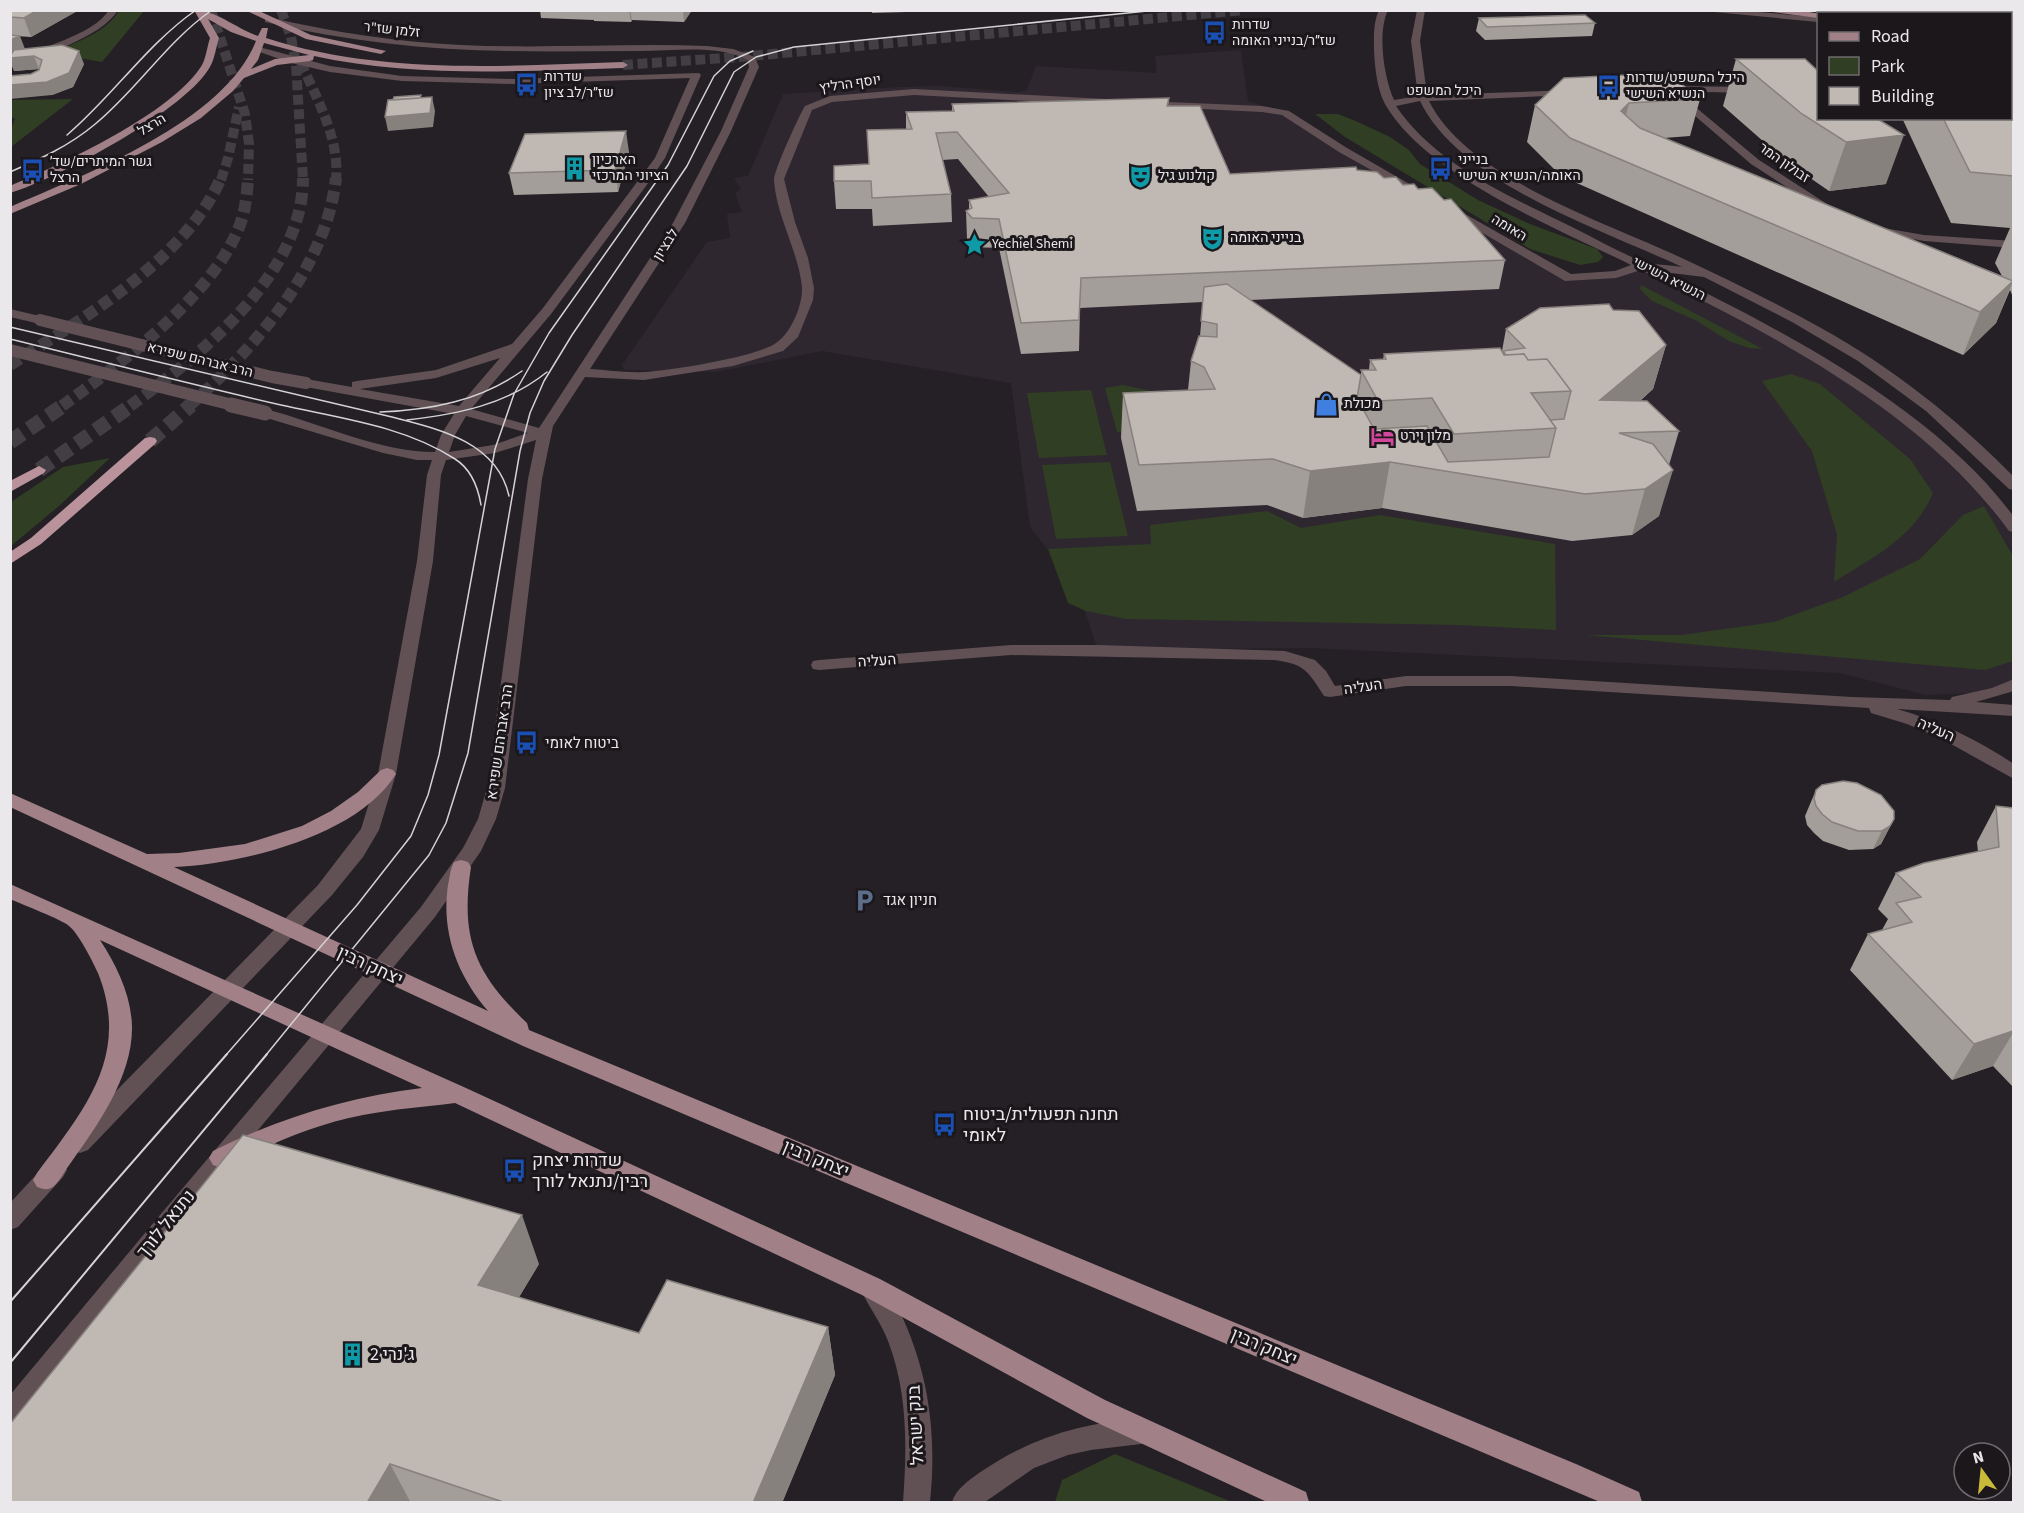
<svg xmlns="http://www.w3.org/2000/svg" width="2024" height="1513" font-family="'Source Sans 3',Heebo,sans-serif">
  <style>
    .built { fill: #2f2730 }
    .green { fill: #303e24 }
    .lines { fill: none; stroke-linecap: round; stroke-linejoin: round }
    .major-tunnel { stroke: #423e43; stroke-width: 10; stroke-dasharray: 10 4.5; stroke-linecap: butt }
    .highway-tunnel-far2 { stroke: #423e43; stroke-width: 10; stroke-dasharray: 10 4.5; stroke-linecap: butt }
    .highway-tunnel-far1 { stroke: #423e43; stroke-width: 12; stroke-dasharray: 12 6; stroke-linecap: butt }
    .highway-tunnel { stroke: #423e43; stroke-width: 15; stroke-dasharray: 15 8; stroke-linecap: butt }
    .minor { fill: #615155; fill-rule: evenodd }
    .major { fill: #a18088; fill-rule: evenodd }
    .highway { fill: #ba929c; fill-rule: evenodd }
    .tram-far1 { stroke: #d5d2d5; stroke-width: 1.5 }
    .tram { stroke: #d5d2d5; stroke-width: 2 }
    .minor-bridge-far1 { stroke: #615155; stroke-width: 12 }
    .minor-bridge { stroke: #615155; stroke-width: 15 }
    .wall { fill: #a49e9a }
    .shaded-wall { fill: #86817d }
    .building { fill: #bfb8b3; stroke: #86817d; stroke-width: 1.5 }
    .labels { text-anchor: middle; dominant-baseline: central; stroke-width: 6; stroke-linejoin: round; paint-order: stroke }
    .far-poi-label { font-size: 14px; fill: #ebe8eb; stroke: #1b171b; text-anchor: start }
    .far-street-label { font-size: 14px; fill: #ebe8eb; stroke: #1b171b }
    .street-label { font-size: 15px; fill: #ebe8eb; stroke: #1b171b }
    .poi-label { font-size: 15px; fill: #ebe8eb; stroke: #1b171b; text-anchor: start }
    .near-street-label { font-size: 18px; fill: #ebe8eb; stroke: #1b171b }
    .near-poi-label { font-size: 18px; fill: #ebe8eb; stroke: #1b171b; text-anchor: start }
  </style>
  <rect width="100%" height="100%" fill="#242025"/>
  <path class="built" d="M1241,50L1248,101L1285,113L1569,278L1616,274L1643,265L1794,345L1907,421L2013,528V684L1997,692L1926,695L1840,673L1312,648L1098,650L1076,585L1030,527L1011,383L822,351L716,372L625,370L622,365L707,242L730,238L727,214L742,212L735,193L741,189L734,178L748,176L783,94L900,87L938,86L1018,92L1027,90L1036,66L1157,73L1155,56Z"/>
  <path class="green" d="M119,11H144L102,62L67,56L34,58C62,47 102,38 119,11Z
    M73,99L11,147V130L15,118H11V100Z
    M1315,114H1338L1358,122L1390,137L1409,150L1420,164L1478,200L1530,224L1597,249L1603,257L1598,262L1580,265L1530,249L1345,137Z
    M1641,285L1763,349L1749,348L1729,341L1695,320L1652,301L1640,289Z
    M1791,374L1820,384L1910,459L1933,493C1915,537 1872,558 1834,582L1837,535L1812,451L1762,381Z
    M1123,385L1175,396L1200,428L1117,432L1105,388Z
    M1091,390L1107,455L1039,458L1027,393Z
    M110,458L59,506L11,546V502L63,467Z
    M1110,462L1128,536L1056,539L1042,465Z
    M1984,506L2013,556V661L1985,670L1585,635H1682L1774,622L1843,597L1920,559L1963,515Z
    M1267,511L1301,528L1380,515L1555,544L1556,630L1460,625L1126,619L1086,611L1068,603L1048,549L1151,544L1150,525Z
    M1115,1454L1232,1502H1055L1062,1480Z"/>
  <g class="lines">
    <path class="major-tunnel" d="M623,65L740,57L1244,10"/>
    <path class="highway-tunnel-far2" d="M211,10L245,114L249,144L248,180
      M281,10L291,37L296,65L303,180
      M301,63C317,99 340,139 336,180
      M221,180L228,158L239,107"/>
    <path class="highway-tunnel-far1" d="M10,365C82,319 186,259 221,178
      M62,406C120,364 208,299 237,232C245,215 247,196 248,178
      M130,406C201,354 303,275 303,178
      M189,406C254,348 326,269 336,178"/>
    <path class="highway-tunnel" d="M150,441L191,405
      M10,442L64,405
      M39,470L132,405"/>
    <path class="minor" d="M109,10H118C101,38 41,56 10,65V59C37,49 94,35 109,10Z
      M1379,10H1388C1377,33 1384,78 1394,100L1418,96L1411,41L1417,10H1425L1420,41L1427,95L1574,90L1576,92L1571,95L1429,101C1465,175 1599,220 1671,253C1721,276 1772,301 1821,328C1893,368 1956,418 2014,477V490L2009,489L1926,411L1858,361L1792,322L1704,277L1663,272C1781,329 1935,409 2014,517V532L2009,531C1921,410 1772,334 1641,270L1616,278L1565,281L1450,214V210H1458L1571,274L1615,271L1631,265C1559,229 1426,176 1385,104C1377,89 1375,68 1374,51C1374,37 1373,23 1379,10ZM1420,101C1460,184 1603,230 1682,267C1669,265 1654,265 1642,261C1620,253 1600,241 1580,231C1516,199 1437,167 1396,106Z
      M1693,10H1734L1818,17V22Z
      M1877,10H1907L1919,14H1889Z
      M268,17C332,32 396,42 461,45C543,49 625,43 707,46L733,49L755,57L759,67L731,131L685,223L590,369C607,370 626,373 644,372C673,370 748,358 773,345C790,336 803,306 802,287C798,250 777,218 774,181C773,172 799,116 805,106L830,96L914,89L1106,99L1111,102L1106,105L914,95L832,102L812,110L784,179L795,222L808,258L814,288L813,300L798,337L783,351L733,366L644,380L585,377L553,426L542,479L505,788L496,819L481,851L435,917L176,1229L19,1425L10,1428V1395L160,1215L421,907L463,848L478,819L487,788L528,479L536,440L495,453L446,460L441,475L433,561L396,774L379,830L363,857L332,895L88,1150L80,1153L72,1150L69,1143L72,1136L318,885L361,829L378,774L417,561L427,475L432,460H417L383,453L260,416L258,413L265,409C321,423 377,452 435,452L441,435L454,414L306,387L299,383L306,379L352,387V382L357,381L436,370L512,344L543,308L655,158L690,78L513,84L402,81L330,72L291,63L254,50L259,47L330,66L402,76L513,79L699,73L701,75L665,158L646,186L551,314L471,409L539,428L673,223L721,131L749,67L748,60C717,44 674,51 640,51C596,51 552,52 508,51C426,50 345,41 265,22V18ZM500,358L459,406L360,389L436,378ZM466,416L528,433L493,445L449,452L455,435Z
      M2010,19H2014V25H2010Z
      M2010,35L2014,36V42L2010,41Z
      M1664,86L1750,87L1755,90L1750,93L1661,91V87Z
      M1145,101L1262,106L1289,111L1347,148L1432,197L1431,199H1423L1339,152L1282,115L1262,112L1142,106L1140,104Z
      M1687,105H1693L1759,160L1827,204V208H1819L1751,164L1687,109Z
      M1878,227L1924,235L2014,241V248L1924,241L1874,232V228Z
      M10,309L44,317L46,320L40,324L10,317Z
      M1011,645H1098L1285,651L1315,660L1326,671L1335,686L1406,676H1511L1852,697L1950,700L1952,697L1992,688L2014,679V691L1976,702L2014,705V716L1897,709C1939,721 1978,740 2014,764V779L1942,739L1907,724L1871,713L1869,708L1511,686H1406L1330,697L1324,696C1308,671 1305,664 1274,660L1011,655L819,670L813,669L811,665L813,661L819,660Z
      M55,1160L63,1163L67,1170L63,1177L18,1227L10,1230V1203L47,1163Z
      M872,1277C886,1282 893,1299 900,1312C929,1373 937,1435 930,1502H903C907,1448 908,1393 888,1341C881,1322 868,1306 860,1288L863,1280Z
      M1141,1418L1150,1422L1154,1431L1150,1440L1141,1444L1091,1450L1068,1455L1034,1468L985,1502H952C956,1489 968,1481 979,1473C1029,1438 1082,1423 1141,1418Z"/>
    <path class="major" d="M194,10C216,10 237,29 258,36L262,28H268L266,38C381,75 504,66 623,62L628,65L623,68C520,71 415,78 314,56L313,60L310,61L277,65L244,78L233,91L201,118L162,142L81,184L10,214V207C86,174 224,122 256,41L231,32L208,19L219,38C216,47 215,57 211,65C190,108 57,179 10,193V186C62,164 173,113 202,65C206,58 207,47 210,38ZM264,43L309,55L275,59L251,69L258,60Z
      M245,10H257L311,35L386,51L381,54L306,39Z
      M1758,10H1797L1821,14H1818V18Z
      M1818,10H1848L1859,14H1830Z
      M2010,30H2014V36H2010Z
      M387,768L393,770L396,774C358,836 242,864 174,867L488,1011C457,975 441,932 448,885C450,877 450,869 454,862L461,860L468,862L471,867C460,938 475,974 527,1023L529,1030L1576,1464L1639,1492L1642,1502H1600L523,1046L10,807V793L147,854L179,853L245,844L302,826L331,811L358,792L381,770Z
      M10,884L466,1088L880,1279L1105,1400L1306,1492L1309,1502H1267L1087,1418L862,1295L455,1103C424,1107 394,1109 363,1115C316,1124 272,1143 229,1165L221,1168L213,1165L209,1158L213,1151C280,1118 348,1097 422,1088L100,940C117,966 131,995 132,1026C133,1076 98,1125 70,1164C65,1170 60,1181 54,1186C48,1191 43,1189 37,1187L33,1180L37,1173C84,1110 131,1056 98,973C93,962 79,934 69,926C61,919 23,905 10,899Z"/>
    <path class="highway" d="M150,437L155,438L157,441L155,444L41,544L10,564V552L31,538L145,438Z
      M39,466L46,470L44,473L10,492V481Z"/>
    <path class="tram-far1" d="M67,135C113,96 146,45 196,10
      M10,172C40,159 69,146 94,125C137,90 166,42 212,10
      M10,327L392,417C439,429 497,442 509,496
      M10,339C100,361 190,384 281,405C339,418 404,426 455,459C471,469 478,487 481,505
      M380,412C431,410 479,401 522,371
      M407,420C458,414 506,405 547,372
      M226,1055L357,905L411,836L428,795L439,755L495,449L514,394L549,333L668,165L714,76L730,61L753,51
      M266,1055L429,855L446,823L468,753L520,451L530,413L544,381L572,335L687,166L734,72L756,57L794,47L1157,10"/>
    <path class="tram" d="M10,1302L227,1054
      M10,1363L267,1054"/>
    <path class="minor-bridge-far1" d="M40,320L272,377L306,383
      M10,350L237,406"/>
    <path class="minor-bridge" d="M231,405L265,413"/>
  </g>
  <path class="wall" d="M10,10H79L31,37L16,36L24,49L84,64L73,87L52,95L31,74L39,70V69L14,71L12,54H10Z
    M540,10H692L684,22L632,20L631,22L594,21V20L541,18Z
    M872,10H975L872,13Z
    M1479,18L1595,23L1592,36L1485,40L1476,31Z
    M1736,59L1818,118H1876L1886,184L1829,191L1787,162L1723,106Z
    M1169,98L1168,106L1230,174L1357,170L1418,189L1444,200L1505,260L1499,289L1250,300L1361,375V370H1369L1370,360H1383L1384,354L1502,351L1506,329L1613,310L1666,345L1653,389L1640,401L1679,431L1669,465L1659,516L1632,535L1572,541L1382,508L1303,518L1267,505L1137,511L1121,438L1123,393L1188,390L1191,361L1200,336L1203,302L1080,308L1079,351L1021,354L999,248L972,247L967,239L966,211L969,209V200L989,197L958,159L942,160L951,194L952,222L873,226L872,209H836L834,181L869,164L867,130L906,129V112L952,111V104Z
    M1700,99L1690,136L1664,138L2002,276L1995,263L2010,228L1951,223L1903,120V118H2010L2013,102V297L2010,290L1996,323L1963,355L1561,176L1527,142L1535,105Z
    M629,152L618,192L514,195L509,173Z
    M1816,790L1894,819L1881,844L1873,849L1849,850L1823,841L1814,833L1807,825L1805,816Z
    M1996,806L2013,808V1087L1993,1066L1952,1080L1850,970L1868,934L1882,930L1888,919L1878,909L1896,873L1978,852L1977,842Z
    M539,1264L519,1297L639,1333L828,1327L835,1375L782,1503H10Z"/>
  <path class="shaded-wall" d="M38,10H79L31,37L24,18Z
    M629,10H630L632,20L631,22Z
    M683,10H692L684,22Z
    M20,36L25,49L10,54V40Z
    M79,51L84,64L73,87L52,95L10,99V85Z
    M34,56L39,69L14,71L10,62V58Z
    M432,97L435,111L433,127L388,131L385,117Z
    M1629,103L1620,140L1621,111Z
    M626,131L629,152L618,192L615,170Z
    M1904,135L1886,184L1829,191L1846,142Z
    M2013,281L1996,323L1963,355L1980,312Z
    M1666,345L1653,389L1588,445L1600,400Z
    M1390,462L1382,508L1303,518L1310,471Z
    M1673,470L1659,516L1632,535L1645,489Z
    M1894,819L1881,844L1873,849L1882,831Z
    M2013,1031V1033L1993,1066L1952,1080L1974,1044Z
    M522,1215L539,1264L497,1334L478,1285Z
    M828,1327L835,1375L782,1503H753Z
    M390,1464L411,1503H367Z"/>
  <path class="building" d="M10,10H38L24,18L10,17Z
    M1585,15L1595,23L1487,27L1479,18Z
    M10,35L20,36L10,40Z
    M62,45L79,51L69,73L47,82L10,85V76L31,74L39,70L42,60L34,56L10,58V56L14,50Z
    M1736,59H1805L1818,71V118H1876L1904,135L1846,142L1802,114Z
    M1668,73L1700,99L1629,103L1621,111L1640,128L2013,281L1980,312L1570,138L1535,105L1564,78Z
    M421,95L420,98L393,100L394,97Z
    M432,97L430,113L385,117L388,100Z
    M2010,97L2013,102V176L1970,172L1943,118H2010Z
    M1169,98L1167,106H1200L1230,174L1356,167L1357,170L1377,172L1384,178L1396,177L1403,185L1414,184L1418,189L1432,188L1444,200L1451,199L1505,260L1081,278L1079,320L1021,323L999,219L972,218L966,211L972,208L969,200L1009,193L957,132L936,133L951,194L872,198L871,181H834V166L869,164L867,130L912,129L906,112L954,111L952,104Z
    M626,131L615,170L509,173L525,134Z
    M1227,284L1361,375L1357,398L1374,429L1427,426L1448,462L1549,457L1556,428L1550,420L1564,419L1571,391L1547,359L1528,360L1524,354L1506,355L1503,351L1525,348L1506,329L1540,308L1609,304L1613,310L1639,311L1666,345L1600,400L1647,401L1679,431L1619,433L1653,444L1673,470L1645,489L1585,494L1390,462L1310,471L1273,459L1139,465L1123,393L1215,389L1204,367L1191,361L1199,336L1217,337V324L1201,321L1204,287Z
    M1500,348L1504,355L1524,354L1528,360L1547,359L1571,391L1531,393L1556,428L1454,434L1432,398L1378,401L1361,370H1376L1370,360L1386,359L1384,354Z
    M1843,781L1857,783L1881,795L1894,811V819L1890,826L1882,831H1858L1832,822L1822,814L1816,806L1814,798L1816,790L1822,785Z
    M1996,806L2013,808V1031L1974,1044L1868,934L1912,922L1896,903L1921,897L1896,873L1924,863L1999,847Z
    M243,1135L522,1215L478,1285L639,1333L667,1280L828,1327L753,1503H506L390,1464L367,1503H10V1424Z"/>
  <defs>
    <symbol id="bus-bare" viewBox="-9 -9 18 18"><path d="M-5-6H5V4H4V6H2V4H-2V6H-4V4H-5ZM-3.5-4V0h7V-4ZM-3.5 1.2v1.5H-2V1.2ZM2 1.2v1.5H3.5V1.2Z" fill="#1a4fb4" stroke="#1b171b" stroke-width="2.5" paint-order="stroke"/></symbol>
    <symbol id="building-bare" viewBox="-9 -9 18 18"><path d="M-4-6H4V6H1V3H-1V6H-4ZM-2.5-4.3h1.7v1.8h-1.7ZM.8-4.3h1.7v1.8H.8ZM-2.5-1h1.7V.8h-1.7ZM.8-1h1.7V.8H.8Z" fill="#0f9aa8" stroke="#1b171b" stroke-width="2.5" paint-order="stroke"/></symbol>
    <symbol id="theatre-bare" viewBox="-9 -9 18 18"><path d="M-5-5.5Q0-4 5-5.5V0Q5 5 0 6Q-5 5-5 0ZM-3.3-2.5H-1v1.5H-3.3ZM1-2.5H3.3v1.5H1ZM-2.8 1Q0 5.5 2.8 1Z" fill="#0f9aa8" stroke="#1b171b" stroke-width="2.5" paint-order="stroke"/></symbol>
    <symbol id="sight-bare" viewBox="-9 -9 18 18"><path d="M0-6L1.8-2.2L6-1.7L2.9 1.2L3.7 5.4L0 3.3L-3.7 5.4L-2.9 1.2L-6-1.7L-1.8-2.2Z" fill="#0f9aa8" stroke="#1b171b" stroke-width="2.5" paint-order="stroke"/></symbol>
    <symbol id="shop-bare" viewBox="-9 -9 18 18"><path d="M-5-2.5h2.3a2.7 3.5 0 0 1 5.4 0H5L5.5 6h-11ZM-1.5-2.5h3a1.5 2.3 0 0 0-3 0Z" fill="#3f7fe0" stroke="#1b171b" stroke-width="2.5" paint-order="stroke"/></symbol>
    <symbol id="hotel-bare" viewBox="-9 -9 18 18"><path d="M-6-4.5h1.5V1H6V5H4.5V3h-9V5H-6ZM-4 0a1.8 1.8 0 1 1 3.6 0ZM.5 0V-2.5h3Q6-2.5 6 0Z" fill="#d1479c" stroke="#1b171b" stroke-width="2.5" paint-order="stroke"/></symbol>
    <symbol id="parking-bare" viewBox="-9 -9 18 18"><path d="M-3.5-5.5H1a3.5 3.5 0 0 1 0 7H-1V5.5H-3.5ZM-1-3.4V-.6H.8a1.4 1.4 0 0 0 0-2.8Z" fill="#5c6f8a" stroke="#1b171b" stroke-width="2.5" paint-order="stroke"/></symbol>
  </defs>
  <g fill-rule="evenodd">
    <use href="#bus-bare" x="1198" y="16" width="33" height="33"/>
    <use href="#bus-bare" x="510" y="68" width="33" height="33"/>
    <use href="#bus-bare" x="1592" y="70" width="33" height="33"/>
    <use href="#building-bare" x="558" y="152" width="33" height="33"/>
    <use href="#bus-bare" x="1424" y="152" width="33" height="33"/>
    <use href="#bus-bare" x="16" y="154" width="33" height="33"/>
    <use href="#theatre-bare" x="1124" y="160" width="33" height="33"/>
    <use href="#theatre-bare" x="1196" y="222" width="33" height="33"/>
    <use href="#sight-bare" x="958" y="228" width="33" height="33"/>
    <use href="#shop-bare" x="1310" y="388" width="33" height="33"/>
    <use href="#hotel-bare" x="1366" y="420" width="33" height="33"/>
    <use href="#bus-bare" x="510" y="726" width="33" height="33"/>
    <use href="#parking-bare" x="848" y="884" width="33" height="33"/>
    <use href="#bus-bare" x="928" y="1108" width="33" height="33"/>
    <use href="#bus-bare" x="498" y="1154" width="33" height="33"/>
    <use href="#building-bare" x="336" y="1338" width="33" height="33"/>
  </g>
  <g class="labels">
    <g class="far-poi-label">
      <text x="1232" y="25">שדרות<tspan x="1232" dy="16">שז״ר/בנייני האומה</tspan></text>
      <text x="544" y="77">שדרות<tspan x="544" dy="16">שז״ר/לב ציון</tspan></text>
      <text x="1626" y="78">היכל המשפט/שדרות<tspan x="1626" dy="16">הנשיא השישי</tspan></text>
      <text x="592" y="160">הארכיון<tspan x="592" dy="16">הציוני המרכזי</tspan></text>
      <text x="1458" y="160">בנייני<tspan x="1458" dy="16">האומה/הנשיא השישי</tspan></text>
      <text x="50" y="162">גשר המיתרים/שד׳<tspan x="50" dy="16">הרצל</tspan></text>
      <text x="1158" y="176">קולנוע גיל</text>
      <text x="1230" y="238">בנייני האומה</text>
      <text x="992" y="244">Yechiel Shemi</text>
      <text x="1344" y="404">מכולת</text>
      <text x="1400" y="436">מלון וירט</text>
    </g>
    <g class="far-street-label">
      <text transform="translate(392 30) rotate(6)">זלמן שז"ר</text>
      <text transform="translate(850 84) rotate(-8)">יוסף הרליץ</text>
      <text x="1444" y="91">היכל המשפט</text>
      <text transform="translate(152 125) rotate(-31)">הרצל</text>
      <text transform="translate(1784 163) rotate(35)">זבולון המר</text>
      <text transform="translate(1509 228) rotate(31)">האומה</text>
      <text transform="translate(666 245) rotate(-58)">לבציון</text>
      <text transform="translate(1669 279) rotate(27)">הנשיא השישי</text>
      <text transform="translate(200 360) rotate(14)">הרב אברהם שפירא</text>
    </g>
    <g class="street-label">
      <text transform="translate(877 661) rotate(-4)">העליה</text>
      <text transform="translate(1363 687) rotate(-8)">העליה</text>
      <text transform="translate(1936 730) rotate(24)">העליה</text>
      <text transform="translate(500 742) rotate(-82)">הרב אברהם שפירא</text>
    </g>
    <g class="poi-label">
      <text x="545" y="743">ביטוח לאומי</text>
      <text x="883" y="900">חניון אגד</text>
    </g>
    <g class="near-street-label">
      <text transform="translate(370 966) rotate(25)">יצחק רבין</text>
      <text transform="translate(816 1159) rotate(23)">יצחק רבין</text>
      <text transform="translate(166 1224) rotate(-51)">נתנאל לורך</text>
      <text transform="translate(1264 1347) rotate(23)">יצחק רבין</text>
      <text transform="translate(916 1425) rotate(-93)">בנק ישראל</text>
    </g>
    <g class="near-poi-label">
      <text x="963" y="1114">תחנה תפעולית/ביטוח<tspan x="963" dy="21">לאומי</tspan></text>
      <text x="532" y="1160">שדרות יצחק<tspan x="532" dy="21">רבין/נתנאל לורך</tspan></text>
      <text x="370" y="1354">ג'נרי 2</text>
    </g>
  </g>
  <rect width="2024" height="1513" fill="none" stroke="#ebe8eb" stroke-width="24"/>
  <rect x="1817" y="12" width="195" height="108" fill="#1b171b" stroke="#6e6b6e" stroke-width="1.5"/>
  <rect x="1829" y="32" width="30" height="9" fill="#a18088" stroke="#6e6b6e" stroke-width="1.5"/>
  <text x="1871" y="42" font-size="18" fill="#ebe8eb">Road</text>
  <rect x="1829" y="57" width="30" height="18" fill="#303e24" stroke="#6e6b6e" stroke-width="1.5"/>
  <text x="1871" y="72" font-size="18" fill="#ebe8eb">Park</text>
  <rect x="1829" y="87" width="30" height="18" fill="#bfb8b3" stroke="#6e6b6e" stroke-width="1.5"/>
  <text x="1871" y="102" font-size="18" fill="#ebe8eb">Building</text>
  <g transform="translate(1982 1471) rotate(345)"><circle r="28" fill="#1b171b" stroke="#6e6b6e" stroke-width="1.5"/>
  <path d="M0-4.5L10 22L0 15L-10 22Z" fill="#caba3a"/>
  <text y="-9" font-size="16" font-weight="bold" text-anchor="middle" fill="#ebe8eb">N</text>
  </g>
</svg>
